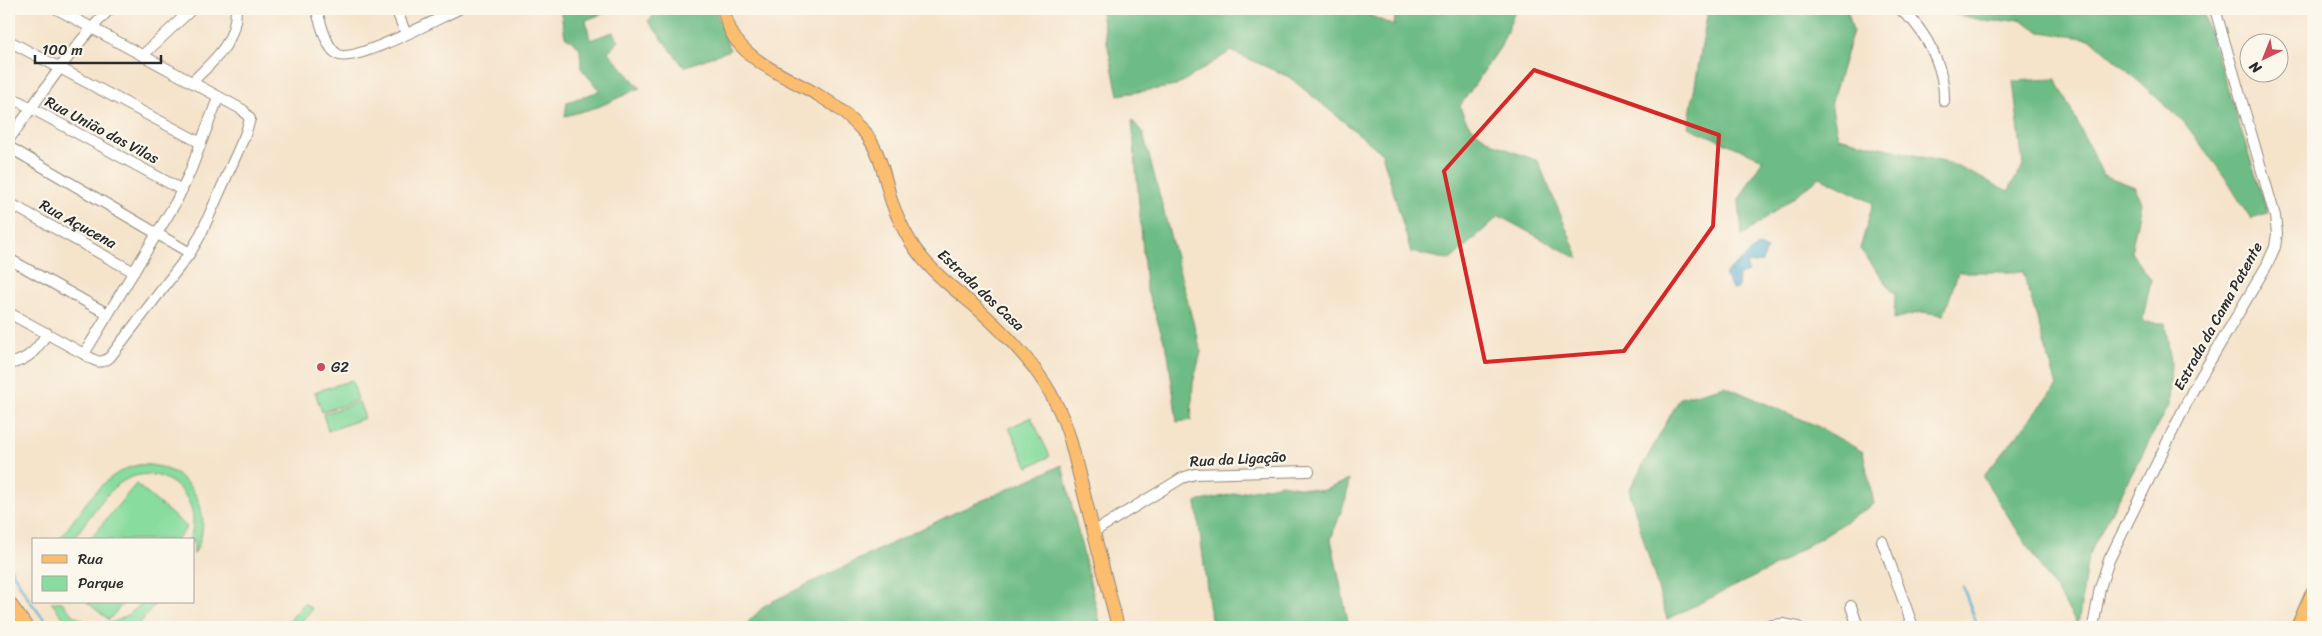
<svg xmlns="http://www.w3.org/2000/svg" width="2322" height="636" font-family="Sriracha,sans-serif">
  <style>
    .green { fill: #88dc9e; stroke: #5a8464 }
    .forest { fill: #6ebc85; stroke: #4c7458 }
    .water { fill: #52add0; stroke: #3e6c7e }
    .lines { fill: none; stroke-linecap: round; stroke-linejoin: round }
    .stream { stroke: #52add0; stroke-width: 2.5 }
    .minor-casing { stroke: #90877a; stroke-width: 12 }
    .major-casing { stroke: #90877a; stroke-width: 14 }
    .highway-casing { stroke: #90877a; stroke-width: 16 }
    .minor { stroke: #fff; stroke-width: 10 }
    .major { stroke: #fcbd6e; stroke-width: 12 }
    .highway { stroke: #fcbd6e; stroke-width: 14 }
    .marked { fill: none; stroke: #d62828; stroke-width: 4; stroke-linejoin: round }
    .poi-dot { fill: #d1495b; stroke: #fbf7ec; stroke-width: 2 }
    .labels { text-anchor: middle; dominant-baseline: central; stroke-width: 4.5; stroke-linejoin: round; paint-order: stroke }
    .street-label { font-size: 15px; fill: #2b2b2b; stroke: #fbf7ec }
    .poi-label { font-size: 15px; fill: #2b2b2b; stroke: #fbf7ec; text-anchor: start }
  </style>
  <rect width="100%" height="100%" fill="#fbf7ec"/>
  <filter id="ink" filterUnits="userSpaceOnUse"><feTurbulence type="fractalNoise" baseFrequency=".02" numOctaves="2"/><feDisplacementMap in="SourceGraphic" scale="10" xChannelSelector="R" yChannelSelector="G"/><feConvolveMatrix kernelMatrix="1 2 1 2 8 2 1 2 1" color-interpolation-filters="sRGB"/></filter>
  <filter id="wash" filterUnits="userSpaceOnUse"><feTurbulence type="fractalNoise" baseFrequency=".0096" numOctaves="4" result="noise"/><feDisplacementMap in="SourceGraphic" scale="20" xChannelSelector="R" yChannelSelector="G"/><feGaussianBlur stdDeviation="1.12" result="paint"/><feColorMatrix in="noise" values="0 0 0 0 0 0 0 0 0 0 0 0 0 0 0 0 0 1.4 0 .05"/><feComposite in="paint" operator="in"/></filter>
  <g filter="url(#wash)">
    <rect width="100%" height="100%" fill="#f5e3ca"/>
    <path class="green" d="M352,380L358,400L322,412L315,392Z
      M359,402L365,418L328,431L323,414Z
      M1031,417L1050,456L1028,467L1009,428Z
      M138,465C187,461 219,511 194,554V540H189C206,502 167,462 129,478C107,487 87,522 72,540H59C81,512 101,473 138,465Z
      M136,484L187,527L177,540H89Z
      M51,602H62C82,633 121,629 142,602H156L137,627H75L64,619Z
      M87,602H124L109,620Z
      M304,603L312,609L297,627H290L287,624Z"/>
    <path class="forest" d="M560,9H615L586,20L590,40L613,32L619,41L608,52L640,88L598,107L565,116L567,102L600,91L581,68L580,48L565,36Z
      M660,9H715L730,50L684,67L648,21Z
      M1100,9H1356L1394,26L1396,9H1516L1501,46L1460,106C1468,139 1510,150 1538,161L1579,259L1499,216L1450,260L1411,252L1382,153L1289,77L1231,51L1176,86L1118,95Z
      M1708,9H1847L1853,31L1831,104L1838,137L1952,164L2008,191L2023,166L2013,81L2056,79L2103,175L2135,187L2141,203L2131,252L2151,280L2142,322L2165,323L2171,362L2169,404L2088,556L2078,625L1983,477L2057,386L2023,272H1958L1944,315L1921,312L1894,319L1895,294L1860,249L1873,203L1820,177L1742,236L1739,200L1763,159L1688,127Z
      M1927,9H2202L2268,214L2251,219L2224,176L2184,122L2091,39L2041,32L2020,19L1992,22Z
      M1132,120L1143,133L1201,352L1193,383L1191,420L1177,422L1168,353L1146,287Z
      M1725,386L1817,426L1863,452L1874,504L1770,569L1667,619L1629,490L1680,398Z
      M1062,465L1101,627H743L765,605L954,513Z
      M1349,480L1346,498L1331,539L1349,627H1212L1196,502L1281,484L1322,491Z"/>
    <path class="water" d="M1758,246L1767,249L1762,262L1746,264L1748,272L1739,275L1738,288L1733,289L1724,275Z"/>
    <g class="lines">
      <path class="stream" d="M9,566L29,600L50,627
        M1963,587L1978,627"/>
    </g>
  </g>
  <g filter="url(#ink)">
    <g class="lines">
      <defs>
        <path id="minor" d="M57,9L243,110L250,119L245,135L200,236L190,253L110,357C100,366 94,360 84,354
          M316,9C321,22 325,46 337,54C352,65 439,18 459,9
          M396,9L406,34
          M1900,9C1904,14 1910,17 1914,22C1932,44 1945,73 1944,101
          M9,41L201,143
          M143,55L192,9
          M192,82C215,59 236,43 236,9
          M9,96L182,190
          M9,139C42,95 70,48 110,9
          M9,147L190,253
          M9,203L134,272
          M9,259L108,314
          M9,313L84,354L176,202L190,172L218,98
          M9,364C28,360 37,350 47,333
          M1095,531L1182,478L1195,474L1309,471
          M1882,541L1913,627
          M1851,606L1858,627
          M1753,627L1783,624L1798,627
          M2093,627L2100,588L2109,560L2194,388L2267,265L2275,247L2277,233L2275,216L2215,9"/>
        <path id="major" d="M723,9C726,19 729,31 736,40C756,66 791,79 818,95C834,104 852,119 865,133C880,151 885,178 891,200C896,214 903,229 910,241C927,269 953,288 977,308C1019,346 1054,384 1070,439L1118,627
          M9,602L27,627"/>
        <path id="highway" d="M2298,627L2313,593"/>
      </defs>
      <use href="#minor" class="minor-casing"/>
      <use href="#major" class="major-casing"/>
      <use href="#highway" class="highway-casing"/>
      <use href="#minor" class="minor"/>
      <use href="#major" class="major"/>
      <use href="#highway" class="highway"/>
    </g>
  </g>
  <path class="marked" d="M1534,70L1719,135L1713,226L1624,351L1485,362L1444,171Z"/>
  <circle class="poi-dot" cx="321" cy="367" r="5"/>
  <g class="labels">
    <g class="street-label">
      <text transform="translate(102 130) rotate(28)">Rua União das Vilas</text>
      <text transform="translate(78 224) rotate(29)">Rua Açucena</text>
      <text transform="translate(981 290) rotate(43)">Estrada dos Casa</text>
      <text transform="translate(2218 316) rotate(-61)">Estrada da Cama Patente</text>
      <text transform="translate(1238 459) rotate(-3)">Rua da Ligação</text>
    </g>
    <g class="poi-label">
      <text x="331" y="367">G2</text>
    </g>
  </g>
  <rect width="2322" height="636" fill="none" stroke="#fbf7ec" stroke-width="30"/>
  <rect x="32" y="538" width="162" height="65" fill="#fbf7ec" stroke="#a8a59f"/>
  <rect x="42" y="555" width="25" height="8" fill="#fcbd6e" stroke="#a8a59f"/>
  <text x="78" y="564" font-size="15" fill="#2b2b2b">Rua</text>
  <rect x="42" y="576" width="25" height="15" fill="#88dc9e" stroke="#a8a59f"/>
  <text x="78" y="588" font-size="15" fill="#2b2b2b">Parque</text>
  <g transform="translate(2264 58) rotate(223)"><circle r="24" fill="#fbf7ec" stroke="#a8a59f"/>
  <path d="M0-4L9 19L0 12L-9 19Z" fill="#d1495b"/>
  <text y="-8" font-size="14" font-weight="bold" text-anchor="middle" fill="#2b2b2b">N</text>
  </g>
  <path d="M35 55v8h126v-8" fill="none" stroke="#2b2b2b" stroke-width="2.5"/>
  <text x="42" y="55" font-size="15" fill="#2b2b2b" stroke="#fbf7ec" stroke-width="4" paint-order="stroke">100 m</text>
</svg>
